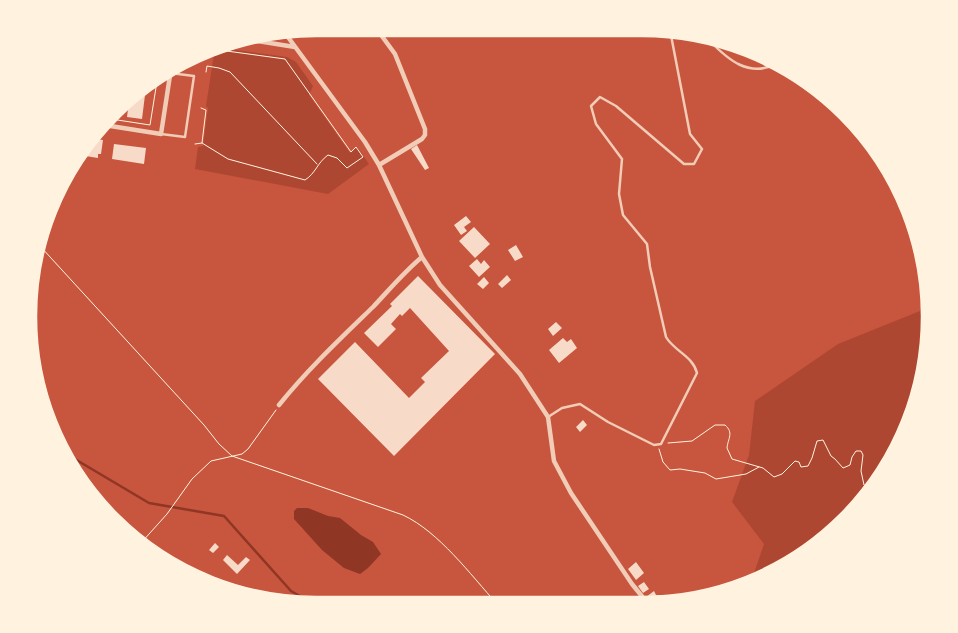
<svg xmlns="http://www.w3.org/2000/svg" width="958" height="633" font-family="'Roboto Condensed',sans-serif">
  <style>
    .green { fill: #ae4732 }
    .water { fill: #8f3625 }
    .lines { fill: none; stroke-linecap: round; stroke-linejoin: round }
    .stream { stroke: #8f3625; stroke-width: 2.5 }
    .building { fill: #f7dbc8 }
    .path { stroke: #fff3e0; stroke-width: 1 }
    .service { stroke: #f1ccb7; stroke-width: 2.5 }
    .minor { stroke: #f1ccb7; stroke-width: 4.5 }
    .rim { fill: none; stroke: #fff3e0; stroke-width: 2.5 }
  </style>
  <rect width="100%" height="100%" fill="#c8553d"/>
  <path class="green" d="M215,47L287,57L296,62L313,86L309,95L350,153L357,147L369,164L328,194L195,169L198,147L203,146L208,108L206,106Z
    M927,287L930,298L915,410L859,507L769,576L757,579L754,573L764,544L732,502L749,455L755,401L838,344L920,311Z"/>
  <path class="water" d="M297,508H308L328,516L340,518L361,535L373,542L381,554L368,568L360,574L344,568L322,550L294,519V511Z"/>
  <g class="lines">
    <path class="stream" d="M63,452L149,503L224,516L291,591L308,601L321,603"/>
  </g>
  <path class="building" d="M145,87L143,95H145L142,119L127,117L129,101Z
    M90,138L103,140L101,154H98V158L79,155Z
    M114,144L146,148L144,164L112,159Z
    M417,145L429,168L425,170L411,149Z
    M466,216L471,222L464,227L467,231L461,235L454,225Z
    M474,227L490,244L475,258L459,241Z
    M516,245L523,257L515,261L508,250Z
    M477,259L481,264L484,260L490,267L479,277L469,266Z
    M507,275L511,280L502,288L498,284Z
    M418,276L495,354L394,456L318,379L355,342L409,398L425,382L421,378L449,351L410,308L402,316L400,314L391,324L396,329L378,347L364,333L392,306L390,304Z
    M484,277L489,283L483,289L477,284Z
    M556,322L562,328L553,336L548,329Z
    M563,338L567,342L571,339L577,348L559,363L549,350Z
    M583,420L587,425L580,432L576,427Z
    M215,543L219,547L213,553L209,550Z
    M227,555L238,565L246,557L250,560L237,574L223,560Z
    M636,562L644,573L636,580L628,569Z
    M644,582L649,589L643,593L638,586Z
    M654,591L656,595H661L667,603L652,605L646,597Z"/>
  <g class="lines">
    <path class="path" d="M206,72L207,66L219,68L230,72L317,164
      M111,119L150,125L158,75
      M202,143L228,159L305,180C316,173 317,163 328,155L337,158L347,168L363,157L356,147L351,152L285,59L212,49
      M195,144L202,143L206,110L201,108
      M40,246L204,425L219,444L232,456L403,515C439,532 470,574 497,604
      M668,443L692,441L715,425H725C734,433 728,438 727,448L732,459L763,468L774,477L782,474L795,461L799,462L801,467L808,466L812,458L817,441L823,440L831,456L835,459L843,468L850,465L852,457L856,451H861L863,455L861,471L864,485L869,489
      M659,449L663,462L670,470L680,469L705,473L716,479L746,474L759,467
      M141,543L167,514L192,479L211,461L242,454L248,449L276,410"/>
    <path class="service" d="M708,39C727,59 749,79 778,63
      M161,134L185,137L194,76L170,73
      M548,417L562,408L580,404L608,422L654,445L661,444L697,373C693,356 674,351 666,337L650,267L647,244L623,215L619,194L622,159L596,124L591,106L600,97L616,106L684,164H694L702,149L690,134L670,30"/>
    <path class="minor" d="M376,28L395,54L425,129V135L422,139L379,165
      M285,33L365,142L379,165L422,257L440,285L520,374L548,417L554,461L571,493L632,584L649,605
      M244,39L295,47
      M104,125L161,134L171,69
      M279,405C308,369 340,339 373,307C389,290 404,272 422,257"/>
  </g>
  <path d="M0 0H958V633H0ZM316 36H642A280 280 0 0 1 922 316V317A280 280 0 0 1 642 597H316A280 280 0 0 1 36 317V316A280 280 0 0 1 316 36Z" fill="#fff3e0" fill-rule="evenodd"/>
  <path class="rim" d="M316 36H642A280 280 0 0 1 922 316V317A280 280 0 0 1 642 597H316A280 280 0 0 1 36 317V316A280 280 0 0 1 316 36Z"/>
</svg>
